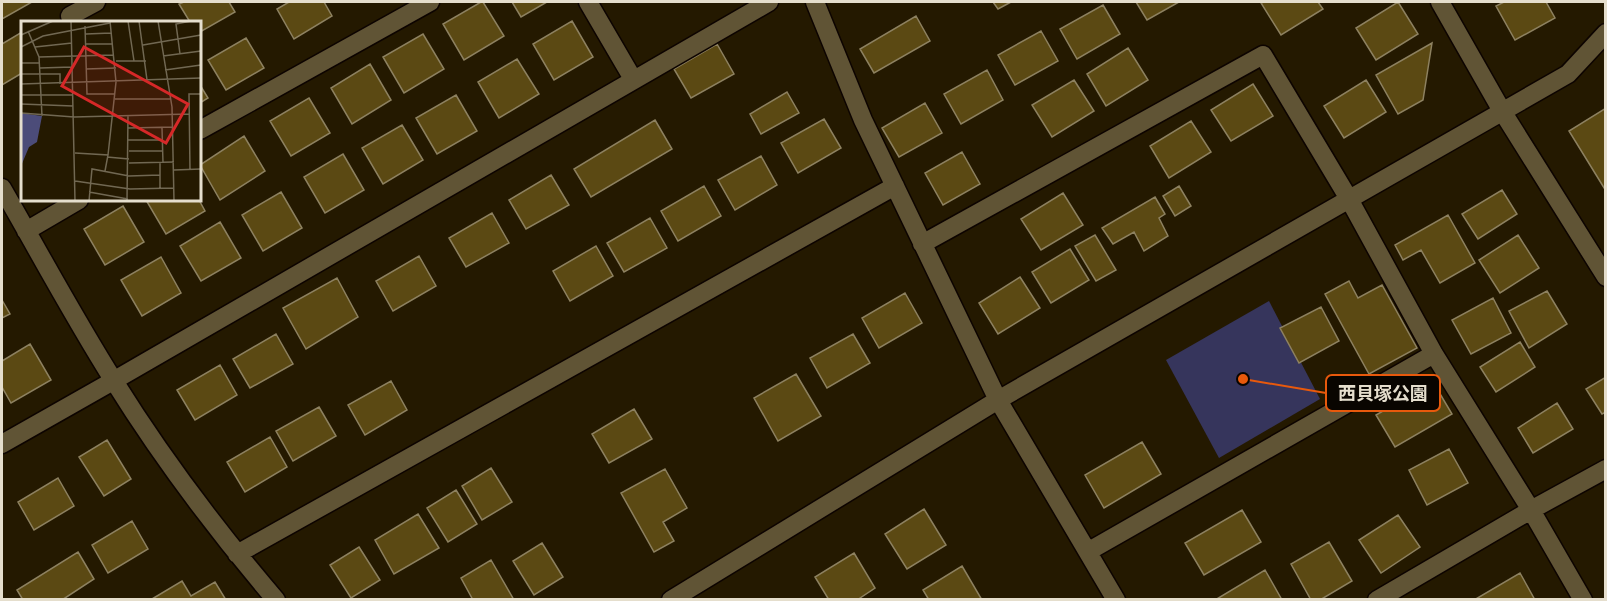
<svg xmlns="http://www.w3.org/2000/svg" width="1607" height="601" font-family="'Open Sans','Noto Sans JP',sans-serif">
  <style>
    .green { fill: #36355c }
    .building { fill: #5b4913; stroke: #8d8160; stroke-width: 1.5 }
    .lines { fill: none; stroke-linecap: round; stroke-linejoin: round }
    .minor-casing { stroke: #0d0400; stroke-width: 21 }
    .minor { stroke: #605435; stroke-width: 18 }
    .inset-road { fill: none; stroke: #716852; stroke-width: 1.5 }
    .view { fill: #d62828; fill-opacity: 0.15; stroke: #d62828; stroke-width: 3 }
    .inset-edge { fill: none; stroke: #e5decd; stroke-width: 3 }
    .leader { fill: none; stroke: #e8590c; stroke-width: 2 }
    .callout-dot { fill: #e8590c; stroke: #090500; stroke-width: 2 }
    .callout { fill: #090500; stroke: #e8590c; stroke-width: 2 }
    .callout-label { font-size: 18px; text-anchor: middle; font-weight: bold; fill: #e5decd }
  </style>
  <rect width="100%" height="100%" fill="#241900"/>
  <path class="green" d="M1269,301L1320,399L1219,458L1166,360Z"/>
  <path class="building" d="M2,2H32L2,19Z
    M184,2H229L235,12L200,32V22H190L179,4Z
    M289,2H324L332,16L294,39L277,9Z
    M481,2H483L504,36L464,60L443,24Z
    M512,2H547L521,17Z
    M993,2H1011L998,9Z
    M1136,2H1179L1147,20Z
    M1264,2H1318L1323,9L1281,35L1261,3Z
    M1398,2L1418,34L1376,60L1356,28Z
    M1504,2H1546L1555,18L1515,40L1496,6Z
    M1103,5L1120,34L1077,59L1060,29Z
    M916,16L930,41L874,73L860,49Z
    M572,21L593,57L554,80L533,44Z
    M1041,31L1058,61L1015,85L998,55Z
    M22,32V73L2,85V44Z
    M423,34L444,69L404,93L383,57Z
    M246,38L264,68L226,90L208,60Z
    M1432,43L1423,100L1398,114L1376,75Z
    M717,44L734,74L691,98L674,69Z
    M1128,48L1148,80L1106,106L1087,74Z
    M517,59L539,94L499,118L478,82Z
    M370,64L391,100L352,124L331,88Z
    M987,70L1003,100L961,124L944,94Z
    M1074,80L1094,111L1052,137L1032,105Z
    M1366,80L1386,112L1344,138L1324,106Z
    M1253,84L1273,116L1231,141L1211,110Z
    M200,85L208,98L200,103Z
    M787,92L799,113L761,134L750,114Z
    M456,95L477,131L437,154L416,118Z
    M309,98L330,133L291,156L270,121Z
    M925,103L942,133L899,157L882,128Z
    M1606,108V191L1569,131Z
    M824,119L841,148L798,173L781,143Z
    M655,120L672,149L591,197L574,169Z
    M1191,121L1211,152L1169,178L1150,146Z
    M402,125L423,160L383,184L362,148Z
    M244,136L265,171L220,200L200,165Z
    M962,152L980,184L943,205L925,173Z
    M343,154L364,190L325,213L304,177Z
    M761,156L777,185L735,210L718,180Z
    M551,175L569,205L526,229L509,200Z
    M704,186L721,216L678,241L661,211Z
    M1179,186L1191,206L1175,216L1163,196Z
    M1502,190L1517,214L1478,239L1462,214Z
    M281,192L302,228L263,251L242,215Z
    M1063,193L1083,225L1041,250L1021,219Z
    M1155,197L1165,214L1159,218L1168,236L1144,251L1134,232L1113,244L1102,228Z
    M146,200H199L205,211L166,234Z
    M123,206L144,242L105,265L84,229Z
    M492,213L509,243L466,267L449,238Z
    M1448,215L1475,263L1440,283L1421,250L1403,260L1395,245Z
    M650,218L667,248L624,272L607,243Z
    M220,222L241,258L201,281L180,246Z
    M1095,235L1116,270L1096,281L1075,246Z
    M1518,235L1539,268L1500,293L1479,260Z
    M596,246L613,276L570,301L553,271Z
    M1070,249L1089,280L1051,303L1032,272Z
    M419,256L436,286L393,311L376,281Z
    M161,257L181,293L142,316L121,280Z
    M1020,277L1040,308L998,334L979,303Z
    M337,278L358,317L306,349L283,308Z
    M1349,281L1358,298L1382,285L1417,348L1369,374L1325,294Z
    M1547,291L1567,324L1529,348L1509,311Z
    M905,293L922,323L879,348L862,318Z
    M1493,298L1511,333L1471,354L1452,320Z
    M2,300L10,314L2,318Z
    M1321,307L1339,341L1299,363L1280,328Z
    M276,334L293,364L250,388L233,359Z
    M853,334L870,363L827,388L810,358Z
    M1520,342L1535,367L1496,392L1480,367Z
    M30,344L51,380L11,403L2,387V361Z
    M220,365L237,395L195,420L177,390Z
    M796,374L821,416L778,441L754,398Z
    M1606,377V412L1602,414L1586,389Z
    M391,381L407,410L365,435L348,405Z
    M1433,382L1452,414L1395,447L1376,415Z
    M1557,403L1573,429L1533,453L1518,428Z
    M319,407L336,436L293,461L276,431Z
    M634,409L652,439L609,463L592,434Z
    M270,437L287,467L245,492L227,462Z
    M107,440L131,479L104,496L79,457Z
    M1142,442L1161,474L1104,508L1085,475Z
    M1449,449L1468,483L1427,505L1409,470Z
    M491,468L512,502L482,520L462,486Z
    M665,469L687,508L663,522L674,541L654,552L621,493Z
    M58,478L74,506L34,530L18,502Z
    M456,490L477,524L448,542L427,508Z
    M924,509L946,545L907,569L885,534Z
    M1242,510L1261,542L1204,575L1185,543Z
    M418,514L439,548L394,574L375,540Z
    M1398,515L1420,547L1381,573L1359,540Z
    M132,521L148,549L108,573L92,545Z
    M1329,542L1352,581L1320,600H1311L1291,564Z
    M542,543L563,577L534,595L513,561Z
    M359,547L380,580L351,598L330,565Z
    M78,552L94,579L62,600H23L17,590Z
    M854,553L875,588L857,600H829L815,577Z
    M491,560L514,600H473L461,578Z
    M962,566L982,600H929L923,590Z
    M1265,570L1282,600H1215Z
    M1520,573L1535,600H1474Z
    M182,581L191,596L215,582L226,600H153L152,599Z"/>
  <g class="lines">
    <defs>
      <path id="minor" d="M588,2L633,79
        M815,2L863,120L998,400L1116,600
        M1440,2L1502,111L1606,277
        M70,16L96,2
        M200,130L430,2
        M2,188C39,252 74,318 114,381C162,458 217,531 276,600
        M26,231L79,200
        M922,244L1263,55L1349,199L1434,354L1531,510L1583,600
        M2,444L113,381L769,2
        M1089,551L1434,354
        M237,554L895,186
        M671,600L998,400L1568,74L1606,33
        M1377,600L1531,510L1606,469"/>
    </defs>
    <use href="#minor" class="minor-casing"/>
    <use href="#minor" class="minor"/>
  </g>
  <g transform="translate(21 21)">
    <rect width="180" height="180" fill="#241900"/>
    <path d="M0,92L21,95L16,121L8,126L0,145Z" fill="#4c4c79"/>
    <path class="inset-road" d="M50,0L54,180M107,0L113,40M118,0L126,59M137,0L151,86L153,180M64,5L66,73H94M7,10L18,36L21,95M65,13L90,12M0,14L32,0M64,23H91M122,24L180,14M0,26L22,15L89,2M14,26L51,22M159,33L155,3L170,0M142,35L180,30M18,36L93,34M95,40H125M0,42H19M19,47L51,46M65,48L95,47M144,49L180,44M0,53H39V63M0,63L180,57M0,74H52M94,78H149M0,83L52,85M0,92L53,96L168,93M107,107L152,106M141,107L142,142M107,119H141M108,130H141M54,132L87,134L84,150M87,134L95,61L89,0M86,136L108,138M108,142L153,141M139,142V167M153,149L180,148M169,149L168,73H180M54,160L109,168L153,167M68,171L107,178M68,180L71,148L108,155L139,154M106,180L107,94"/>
    <path class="view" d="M63,26L167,83L145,122L41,65Z"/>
    <rect width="180" height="180" class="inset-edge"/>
  </g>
  <path class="leader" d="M1243 379L1326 393"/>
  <circle class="callout-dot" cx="1243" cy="379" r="6"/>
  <rect class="callout" x="1326" y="375" width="114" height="36" rx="6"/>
  <g class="callout-label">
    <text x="1383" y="400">西貝塚公園</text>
  </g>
  <rect width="1607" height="601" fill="none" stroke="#e5decd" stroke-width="6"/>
</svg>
